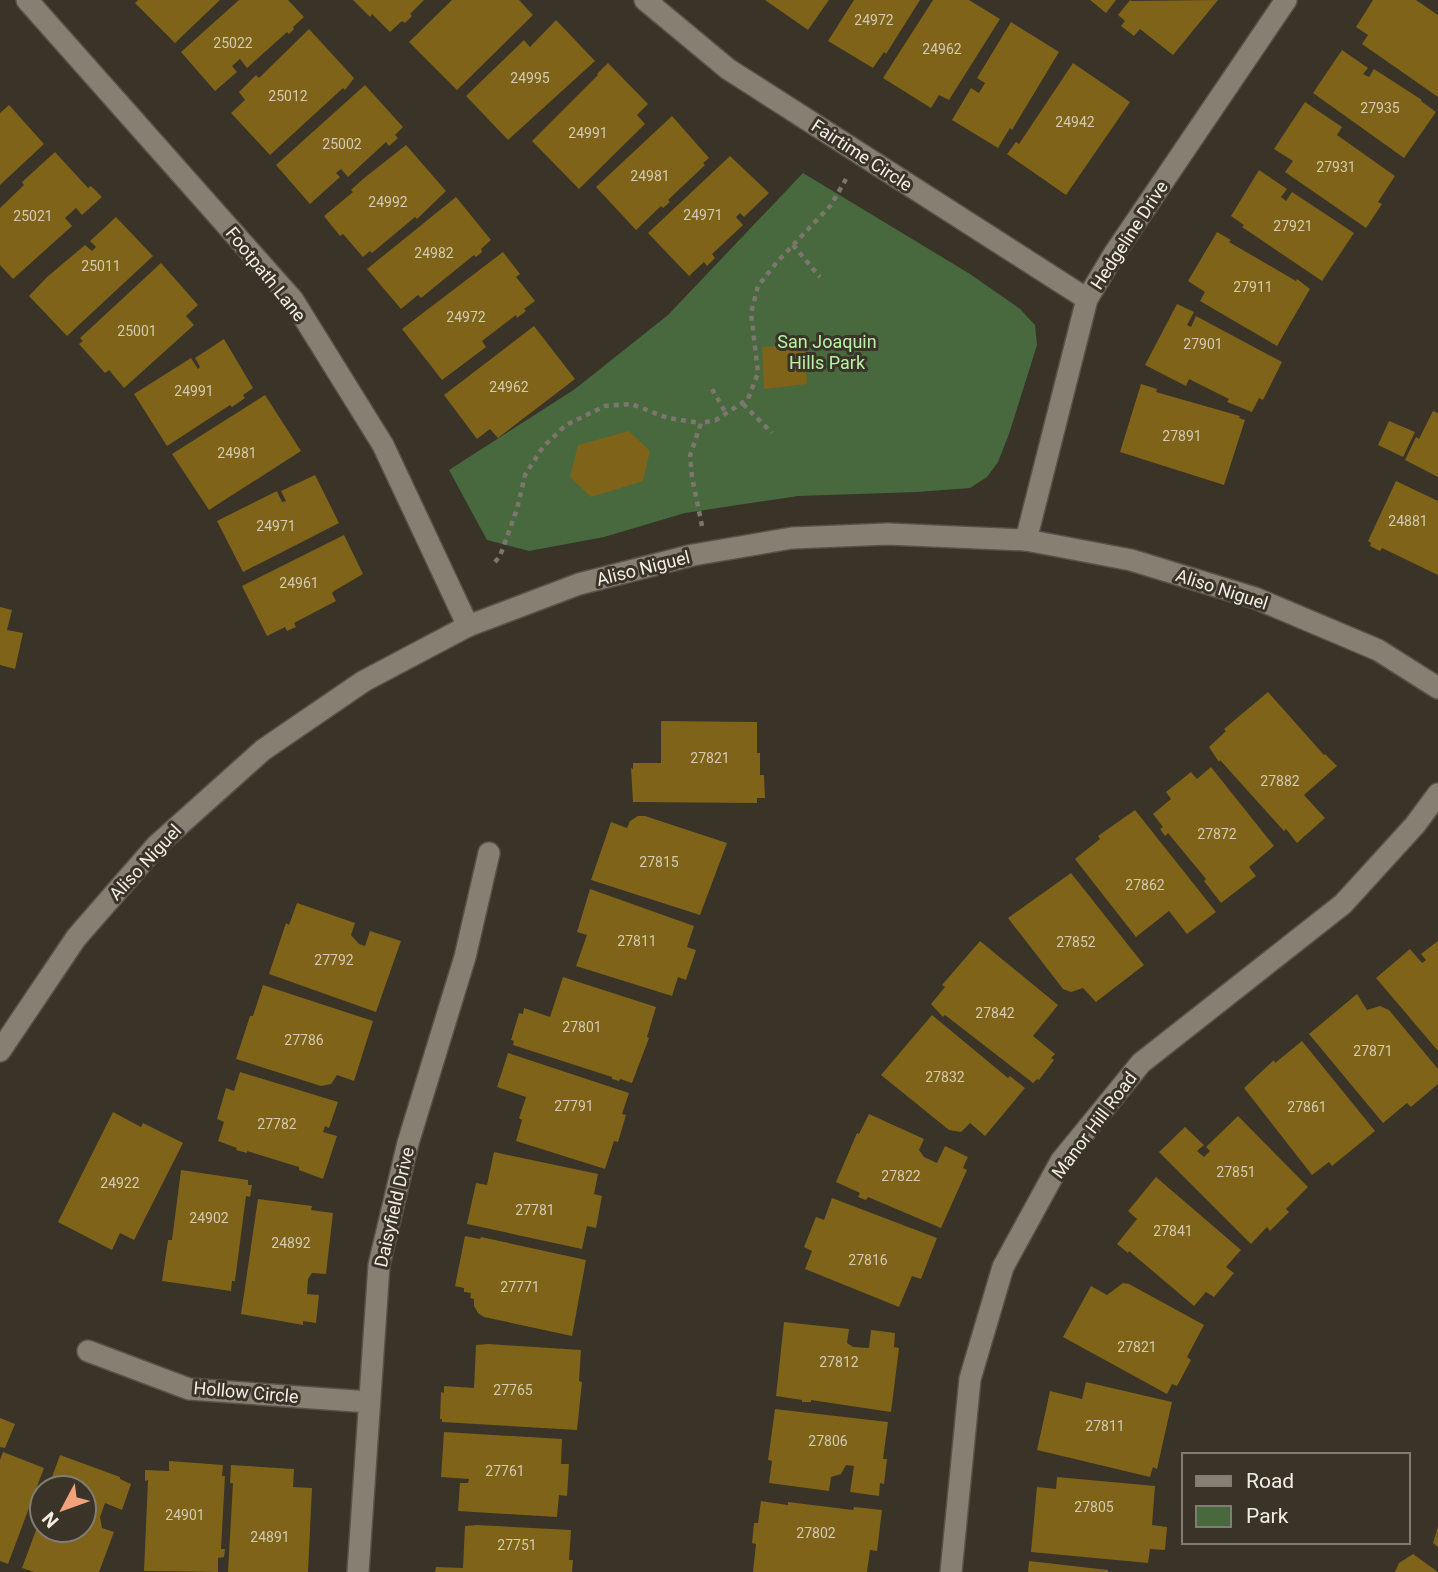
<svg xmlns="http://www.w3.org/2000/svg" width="1438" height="1572" font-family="Roboto,sans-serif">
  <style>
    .green { fill: #48683e }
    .building { fill: #7f6319 }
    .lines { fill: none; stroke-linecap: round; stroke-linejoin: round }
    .minor-casing { stroke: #565247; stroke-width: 24 }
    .tertiary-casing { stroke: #565247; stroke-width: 24 }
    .path { stroke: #7c776d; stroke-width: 4.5; stroke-dasharray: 5 5; stroke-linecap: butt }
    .minor { stroke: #868072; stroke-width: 21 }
    .tertiary { stroke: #868072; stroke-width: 21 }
    .labels { text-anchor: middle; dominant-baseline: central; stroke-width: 6; stroke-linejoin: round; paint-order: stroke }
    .number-label { font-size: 14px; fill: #d4cab2 }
    .street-label { font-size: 18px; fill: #f0ede5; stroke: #393328 }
    .park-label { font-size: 18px; fill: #b5f3a2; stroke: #393328 }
  </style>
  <rect width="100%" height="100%" fill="#393328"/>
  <path class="green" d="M803,173L970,274L1020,309L1035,325L1037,345L1009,434L998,462L987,477L970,488L917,492L798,496L685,513L604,537L529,551L487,540L449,470L575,389L668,315Z"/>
  <path class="building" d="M138,0H220L175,43L135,3Z
    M239,0H288L304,17L293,27L294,29L289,34L287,32L247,68L240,59L232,66L237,72L215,91L181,52Z
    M353,0H424L410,14L412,16L405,23L402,21L390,32L372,14L370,17Z
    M452,0H519L533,15L457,90L409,42Z
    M765,0H829L808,30Z
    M854,0H920L886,54L884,52L873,68L828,41Z
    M933,0H969L1000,19L949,100L939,95L931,108L883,78Z
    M1090,0H1116L1106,13Z
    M1130,0L1131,1L1218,0L1173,55L1140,29L1134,36L1121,26L1125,21L1118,15Z
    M1373,0H1416L1438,15V97L1362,44L1368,35L1356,27Z
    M556,20L595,61L508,140L466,96L524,40L530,47Z
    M1011,22L1059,52L1012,130L1010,128L998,148L952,120L971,88L979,93L985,83L977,78Z
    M309,29L354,78L345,90L343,88L270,155L231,113L245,100L239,92L256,75L259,78Z
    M1342,50L1368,68L1363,74L1369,77L1374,69L1422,100L1421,101L1436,112L1404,158L1313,93Z
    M608,63L648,104L637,115L645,124L579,189L532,141L598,75L597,74Z
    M1073,63L1130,102L1066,195L1007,154L1016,142L1019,144Z
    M365,85L403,127L395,135L398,138L389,146L386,142L348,177L341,169L336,173L340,177L310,204L276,165Z
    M1305,102L1342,127L1337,135L1395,176L1378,202L1382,204L1366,228L1285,172L1293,161L1274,149Z
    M9,105L44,144L0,185V113Z
    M672,116L709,158L703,163L705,165L668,200L670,202L663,208L661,206L636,230L596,187Z
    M406,145L446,191L417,219L415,217L372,253L370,251L363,257L343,234L340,236L324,216L353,192L351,190L363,179Z
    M55,152L88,188L91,186L102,197L82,215L76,208L65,218L72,226L13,279L0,265V208L24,185L22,182Z
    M730,156L769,193L744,217L740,213L736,217L743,225L712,254L715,258L707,266L704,262L689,276L648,233Z
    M1259,170L1287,189L1281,197L1286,201L1292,192L1354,233L1322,281L1242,227L1244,225L1231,216Z
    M456,197L491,240L481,249L482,252L476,257L474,255L421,298L418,295L401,309L367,269Z
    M116,217L153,256L67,336L29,296L47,277L85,245L92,251L96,247L90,241Z
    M1217,232L1231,240L1229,242L1296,281L1297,279L1310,289L1277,346L1200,301L1205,292L1188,281Z
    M503,252L520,274L516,277L535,301L524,309L526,311L517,318L516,315L482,341L486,347L442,380L402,329Z
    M161,263L198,305L186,316L194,325L124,388L109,370L105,373L79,344L83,341L80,338Z
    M1177,304L1194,312L1187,325L1191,327L1196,316L1282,362L1263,400L1259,398L1252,412L1227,402L1229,399L1189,379L1186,386L1145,365Z
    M534,326L575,379L498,438L490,429L477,439L444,395Z
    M224,339L253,388L243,395L245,398L232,407L230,405L167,446L134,394L191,358L198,369L200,367L195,358Z
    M804,344L807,384L764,389L762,347Z
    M1141,384L1157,389L1156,392L1240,416L1239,418L1245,420L1224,485L1120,452Z
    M265,395L301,451L209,510L172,454Z
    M1433,411L1438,413V477L1405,460L1416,437L1419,439Z
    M1389,421L1415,432L1403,457L1378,445Z
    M629,431L650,451L643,481L591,497L570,477L578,445Z
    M315,475L339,523L243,572L217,521L277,491L282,502L286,501L281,491Z
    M1396,481L1438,501V575L1382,548L1380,551L1370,546L1371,543L1368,541Z
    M344,535L363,574L334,591L332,593L336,601L294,623L296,627L287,631L285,627L267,636L242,586Z
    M0,607L12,610L7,630L23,633L15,669L0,665Z
    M1268,692L1324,755L1325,754L1337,766L1304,795L1325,818L1297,843L1286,829L1284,831L1220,760L1219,762L1209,747L1226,731L1224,729Z
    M661,721L757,722V753H760V775H764L765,798H757V803L633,802L631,768L633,769V763H661Z
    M1211,767L1274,846L1249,867L1256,876L1221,903L1204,881L1206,879L1168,833L1165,836L1160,829L1163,827L1153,814L1171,799L1166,792L1191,772L1197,779Z
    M1135,810L1216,912L1187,934L1169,911L1136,937L1075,859L1100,839L1098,836Z
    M638,816H645L727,843L700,915L591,880L611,822L627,828L630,821Z
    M1071,873L1144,965L1096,1002L1083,988L1071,992L1063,989L1008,918Z
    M590,889L694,926L687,947L696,950L686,980L678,977L672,996L576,966L587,935L577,932Z
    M297,903L355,923L351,935L359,944L365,946L370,931L401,941L376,1012L269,974L286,923L289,925Z
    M980,941L1058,1005L1033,1036L1055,1054L1051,1058L1054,1060L1039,1080L1037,1079L1033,1083L945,1015L943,1017L931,1004L945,987L942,985Z
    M1438,941V1051L1376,978L1410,949L1422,963L1426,960L1421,954Z
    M563,977L656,1007L647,1037L649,1038L632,1083L620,1079L619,1081L612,1079V1077L513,1045L514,1041L511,1040L519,1013L523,1014L524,1008L550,1017Z
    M263,985L373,1021L354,1081L337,1075L331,1084L321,1086L236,1059L250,1016H253Z
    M1357,994L1367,1010L1380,1006L1389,1010L1438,1069V1084L1411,1107L1407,1103L1383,1123L1309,1034Z
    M932,1015L1008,1078L1010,1076L1025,1088L985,1136L970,1123L961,1132L949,1130L881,1075Z
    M1302,1041L1375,1131L1332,1166L1329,1162L1312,1175L1244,1088L1274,1060L1275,1063Z
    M508,1053L629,1093L622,1114L626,1115L618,1142L614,1141L605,1169L516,1141L522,1120L519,1118L526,1097L497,1087Z
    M240,1072L338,1102L329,1128L325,1126L323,1132L337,1136L323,1179L299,1170V1167L247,1151V1153L236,1150L237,1148L218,1141L224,1122L217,1119L226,1088L234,1091Z
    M113,1112L141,1127L143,1123L183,1143L134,1240L120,1233L112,1250L58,1222Z
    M869,1114L924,1139L919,1150L924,1157L937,1163L945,1146L968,1157L963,1168L967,1170L941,1228L868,1197L866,1200L858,1197L860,1193L836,1182L857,1133L859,1134Z
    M1238,1116L1308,1187L1286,1209L1289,1212L1270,1231L1267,1227L1251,1244L1159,1152L1185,1127L1204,1145L1197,1151L1204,1157L1210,1151L1206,1147Z
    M494,1152L598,1174L594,1194L602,1196L596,1228L587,1226L582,1249L467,1224L476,1183L487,1185Z
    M181,1170L248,1180V1185H252L250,1197L246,1196L235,1281H232L231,1291L162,1281L168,1240H172Z
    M1156,1177L1241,1250L1226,1267L1234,1273L1214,1297L1206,1292L1194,1306L1129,1251L1128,1253L1117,1244L1137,1219L1128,1211Z
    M832,1198L937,1238L921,1279L912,1276L899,1307L805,1269L812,1251L804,1247L816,1217L824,1220Z
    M258,1199L312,1206L311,1210L333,1213L326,1274L312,1273L308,1279L307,1294L319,1295L316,1323L303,1321V1325L241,1314Z
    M465,1236L480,1239L481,1237L586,1260L572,1336L484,1317L478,1313L474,1306V1299L470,1298L471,1293L464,1292V1288L455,1286Z
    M1123,1283L1129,1284L1204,1325L1187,1357L1191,1360L1177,1386L1172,1384L1167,1394L1063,1337L1091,1286L1107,1295Z
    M784,1322L849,1329L847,1343L853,1347L869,1348L871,1330L895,1333L894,1347L899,1348L891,1412L811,1400V1402H802V1400L776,1396Z
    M488,1344L581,1350L579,1381L582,1382L577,1430L442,1422V1419H440L441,1392L444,1393V1386L474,1388L476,1345Z
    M1086,1382L1172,1402L1157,1469L1153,1467L1150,1477L1037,1450L1050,1391L1082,1399Z
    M775,1409L888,1422L883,1459H887L884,1484L880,1483L879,1496L850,1492L854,1466L846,1465L841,1474L831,1477L829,1491L769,1483L772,1461L768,1460Z
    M0,1418L15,1424L5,1448L0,1447Z
    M444,1432L562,1439L561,1464H569L567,1496L559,1495L557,1517L458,1511L460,1483H468L469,1479L441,1477Z
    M3,1452L44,1468L8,1564L0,1561V1460Z
    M60,1455L120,1477V1479L131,1484L122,1510L105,1503L100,1517L102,1528L114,1532L99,1572H34L22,1568L42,1514V1530H84V1488H48Z
    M169,1461L223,1465L222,1476H225L221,1549H225L224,1557L218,1558V1572L144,1571L148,1480L145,1481V1470L169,1471Z
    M231,1465L294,1469L293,1487L312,1488L308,1572H228L233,1483H230Z
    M1057,1477L1155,1486L1152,1525L1167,1527L1165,1550L1150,1549L1148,1563L1031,1552L1037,1487L1056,1489Z
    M761,1501L788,1505V1502L853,1510L854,1507L882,1510L877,1551L870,1550L867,1572H753L756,1544L752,1543L754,1523H758Z
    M477,1525L571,1530L569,1560H573L572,1572H435L436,1567L463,1568L465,1526Z
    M1438,1527V1547L1433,1543Z
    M1413,1554L1438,1572H1395L1399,1563Z
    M1029,1561L1108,1570V1572H1028Z"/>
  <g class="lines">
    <defs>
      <path id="minor" d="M27,0L293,300L383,445L468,626
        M645,0L728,69L1087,299
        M1026,540L1087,299L1114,254L1286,0
        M88,1351L189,1389L369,1402
        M358,1572L379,1265L408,1143L465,957L489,853
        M951,1572L970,1379L1003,1267L1061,1161L1141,1063L1343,904L1415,825L1438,794"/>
      <path id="tertiary" d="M0,1051L76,938L157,845L263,750L364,681L468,626L579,584L693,555L792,538L888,534L1026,540L1131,560L1255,598L1378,650L1438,688"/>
    </defs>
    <use href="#minor" class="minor-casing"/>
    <use href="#tertiary" class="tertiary-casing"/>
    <path class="path" d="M793,245L820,277
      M712,389L727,415
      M743,404L772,433
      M702,526L692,477L690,456L701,423L716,420L748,399L758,373L751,313L758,286L777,262L831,205L846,179
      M495,562L500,556L517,509L525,475L543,447L566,425L605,406L631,404L668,418L701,423"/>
    <use href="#minor" class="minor"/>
    <use href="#tertiary" class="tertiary"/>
  </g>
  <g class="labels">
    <g class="number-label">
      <text x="874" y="20">24972</text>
      <text x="233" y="43">25022</text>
      <text x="942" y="49">24962</text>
      <text x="530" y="78">24995</text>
      <text x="288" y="96">25012</text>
      <text x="1380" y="108">27935</text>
      <text x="1075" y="122">24942</text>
      <text x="588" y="133">24991</text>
      <text x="342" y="144">25002</text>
      <text x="1336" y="167">27931</text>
      <text x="650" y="176">24981</text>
      <text x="388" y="202">24992</text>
      <text x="703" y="215">24971</text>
      <text x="33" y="216">25021</text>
      <text x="1293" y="226">27921</text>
      <text x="434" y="253">24982</text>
      <text x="101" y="266">25011</text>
      <text x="1253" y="287">27911</text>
      <text x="466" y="317">24972</text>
      <text x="137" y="331">25001</text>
      <text x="1203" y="344">27901</text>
      <text x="509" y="387">24962</text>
      <text x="194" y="391">24991</text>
      <text x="1182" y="436">27891</text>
      <text x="237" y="453">24981</text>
      <text x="1408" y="521">24881</text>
      <text x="276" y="526">24971</text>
      <text x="299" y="583">24961</text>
      <text x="710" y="758">27821</text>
      <text x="1280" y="781">27882</text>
      <text x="1217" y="834">27872</text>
      <text x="659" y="862">27815</text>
      <text x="1145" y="885">27862</text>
      <text x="637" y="941">27811</text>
      <text x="1076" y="942">27852</text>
      <text x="334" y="960">27792</text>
      <text x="995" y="1013">27842</text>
      <text x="582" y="1027">27801</text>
      <text x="304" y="1040">27786</text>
      <text x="1373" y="1051">27871</text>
      <text x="945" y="1077">27832</text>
      <text x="574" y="1106">27791</text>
      <text x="1307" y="1107">27861</text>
      <text x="277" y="1124">27782</text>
      <text x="1236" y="1172">27851</text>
      <text x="901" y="1176">27822</text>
      <text x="120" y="1183">24922</text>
      <text x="535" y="1210">27781</text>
      <text x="209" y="1218">24902</text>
      <text x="1173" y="1231">27841</text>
      <text x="291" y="1243">24892</text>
      <text x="868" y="1260">27816</text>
      <text x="520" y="1287">27771</text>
      <text x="1137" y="1347">27821</text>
      <text x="839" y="1362">27812</text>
      <text x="513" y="1390">27765</text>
      <text x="1105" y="1426">27811</text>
      <text x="828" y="1441">27806</text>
      <text x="505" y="1471">27761</text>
      <text x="1094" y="1507">27805</text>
      <text x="185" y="1515">24901</text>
      <text x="816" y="1533">27802</text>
      <text x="270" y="1537">24891</text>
      <text x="517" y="1545">27751</text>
    </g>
    <g class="street-label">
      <text transform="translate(862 155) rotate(33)">Fairtime Circle</text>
      <text transform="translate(1129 235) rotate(-57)">Hedgeline Drive</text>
      <text transform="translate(266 274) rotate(51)">Footpath Lane</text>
      <text transform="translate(643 568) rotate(-14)">Aliso Niguel</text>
      <text transform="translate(1222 589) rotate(18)">Aliso Niguel</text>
      <text transform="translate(145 862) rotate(-47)">Aliso Niguel</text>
      <text transform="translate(1094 1125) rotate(-53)">Manor Hill Road</text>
      <text transform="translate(394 1207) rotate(-77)">Daisyfield Drive</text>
      <text transform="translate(246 1392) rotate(5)">Hollow Circle</text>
    </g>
    <g class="park-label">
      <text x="827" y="341">San Joaquin<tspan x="827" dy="21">Hills Park</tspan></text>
    </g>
  </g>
  <rect x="1182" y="1453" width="228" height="91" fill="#393328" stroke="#827d74" stroke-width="2"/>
  <rect x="1196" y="1476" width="35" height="10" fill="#868072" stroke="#827d74" stroke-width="2"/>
  <text x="1246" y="1488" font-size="21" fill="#f0ede5">Road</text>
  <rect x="1196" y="1506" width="35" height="21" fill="#48683e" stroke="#827d74" stroke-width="2"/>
  <text x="1246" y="1523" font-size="21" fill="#f0ede5">Park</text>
  <g transform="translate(63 1509) rotate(229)"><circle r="33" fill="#393328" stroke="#827d74" stroke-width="2"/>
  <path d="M0-5L12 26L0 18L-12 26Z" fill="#f1a27b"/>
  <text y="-10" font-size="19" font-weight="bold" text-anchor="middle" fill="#f0ede5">N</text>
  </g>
</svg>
